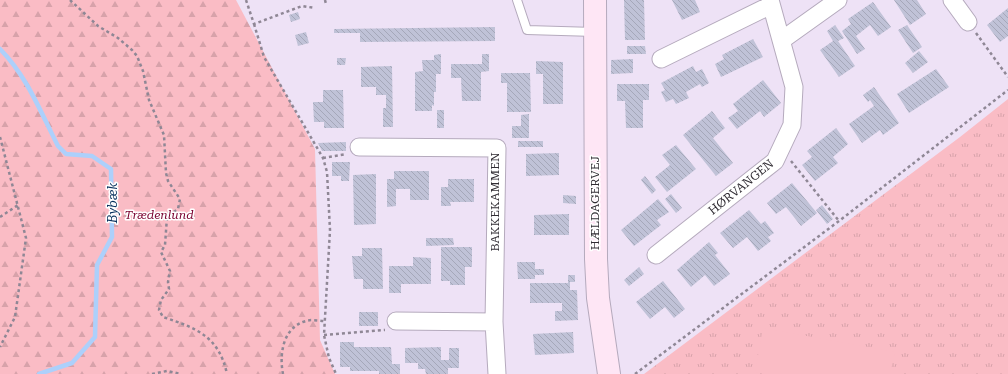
<svg xmlns="http://www.w3.org/2000/svg" width="1008" height="374" font-family="'Roboto Serif',serif">
  <style>
    .grass { fill: url(#grass-tufts) }
    .forest { fill: url(#forest-firs) }
    .green { fill: #fabcc5 }
    .lines { fill: none; stroke-linecap: round; stroke-linejoin: round }
    .stream { stroke: #add0fb; stroke-width: 4.5 }
    .building { fill: url(#building-back-hatch) }
    .lane-casing { stroke: #b5aabd; stroke-width: 10 }
    .street-casing { stroke: #b5aabd; stroke-width: 19 }
    .secondary-casing { stroke: #b5aabd; stroke-width: 24 }
    .path { stroke: #8f8795; stroke-width: 2.5; stroke-dasharray: 3 3; stroke-linecap: butt }
    .lane { stroke: #fff; stroke-width: 8 }
    .street { stroke: #fff; stroke-width: 17 }
    .secondary { stroke: #fee6f5; stroke-width: 22 }
    .labels { text-anchor: middle; dominant-baseline: central; stroke-width: 3; stroke-linejoin: round; paint-order: stroke }
    .street-label { font-size: 12px; fill: #302c33; stroke: #fff }
    .park-label { font-size: 12px; font-style: italic; fill: #7a002f; stroke: #fff }
    .water-label { font-size: 13px; font-style: italic; fill: #07305c; stroke: #fff }
  </style>
  <defs>
    <pattern id="grass-tufts" width="24" height="20" patternUnits="userSpaceOnUse"><rect width="24" height="20" fill="#fabcc5"/><path d="M3 7l-1-3M5 7V3M7 7l1-3M15 17l-1-3M17 17v-4M19 17l1-3" fill="none" stroke="#d7a2aa"/></pattern>
    <pattern id="forest-firs" width="22" height="20" patternUnits="userSpaceOnUse"><rect width="22" height="20" fill="#fabcc5"/><path d="M5 1l3.5 6h-7zM16 11l3.5 6h-7z" fill="#d7a2aa"/></pattern>
    <pattern id="building-back-hatch" width="6" height="6" patternUnits="userSpaceOnUse"><rect width="6" height="6" fill="#c0c2d7"/><path d="M-1 5l2 2M0 0l6 6M5-1l2 2" fill="none" stroke="#a5a7b9"/></pattern>
  </defs>
  <rect width="100%" height="100%" fill="#eee2f6"/>
  <path class="grass" d="M1008,99V374H644L960,137Z"/>
  <path class="forest" d="M0,0H236L315,149L320,340L335,374H0Z"/>
  <path class="green" d="M763,328L895,352L890,374H766L755,372Z"/>
  <g class="lines">
    <path class="stream" d="M0,49C27,76 41,113 58,146L66,154L92,156L111,169L112,237L97,265L95,337L72,363L39,374"/>
  </g>
  <path class="building" d="M624,0H644L645,40H625Z
    M672,0H695L700,12L682,20Z
    M894,0H917L926,14L910,25Z
    M873,2L891,27L878,36L870,25L856,36L865,49L857,54L842,31L851,24L848,19Z
    M1008,8V36L1000,42L987,25Z
    M298,12L300,19L291,22L289,15Z
    M835,25L844,38L838,41L855,66L839,77L820,50L833,41L827,31Z
    M907,25L922,47L913,53L898,30Z
    M495,27V41L360,42V33H334V29Z
    M306,32L309,43L298,46L295,35Z
    M753,39L763,57L721,77L715,64L724,59L722,55Z
    M627,46H645L646,54H627Z
    M919,51L928,62L913,73L905,63Z
    M441,54V74H436V92H434V106L432,105V111H415V72L423,71L422,60H434V55Z
    M482,54H489V71L481,72V101H462L461,78H451V64H482Z
    M337,58H346L345,65H337Z
    M633,59V73L611,74V60Z
    M536,61L563,62V104H543V74H536Z
    M392,66L393,127H383V108H386V95H376V87H361V67Z
    M693,66L696,72L702,69L709,83L702,87L700,84L686,92L689,98L676,104L673,99L666,102L661,92L665,90L661,83Z
    M936,69L949,87L909,113L897,94Z
    M501,73H530L531,112H507V83H501Z
    M763,80L781,103L764,117L760,111L737,129L728,118L738,111L733,104Z
    M617,84H649V100H643V128H626L625,101H617Z
    M874,87L899,123L883,135L880,130L862,143L849,124L874,106L870,100L868,102L863,95Z
    M323,90H343L344,128H324V122H314L313,102H323Z
    M437,110H444V128H437Z
    M712,111L725,128L713,138L733,163L716,176L683,135Z
    M529,114V138H512V126H521V115Z
    M836,128L848,144L833,157L838,163L815,181L802,165L812,157L807,151Z
    M518,141H543V147H518Z
    M346,142V151H322L318,143Z
    M676,145L696,169L667,192L655,177L670,165L662,155Z
    M559,153V175L526,176V154Z
    M332,162H350L349,181H341V176H332Z
    M394,171H429V200H410V189H396V206L387,207V179H394Z
    M376,174V224L354,225L353,175Z
    M645,176L656,190L652,194L641,180Z
    M448,179H474V202H450L451,206H441V187H448Z
    M792,183L817,213L801,226L786,207L776,214L767,203Z
    M671,194L682,208L676,213L665,199Z
    M563,195L576,196V204L563,203Z
    M658,199L669,212L657,220L661,225L634,246L621,230Z
    M822,205L833,219L827,224L816,210Z
    M749,210L761,224L765,221L774,233L768,237L771,241L758,251L747,237L733,248L720,233Z
    M569,214V235H534V215Z
    M426,238H453L454,245L426,246Z
    M709,242L718,253L715,255L730,274L714,286L705,275L691,287L677,270Z
    M441,247H472V267H465V285H450V281H441Z
    M362,248H382L383,289H363V279H354L352,256H362Z
    M413,257L431,258V284H401V293H389V266H413Z
    M517,262H535V269H544V275H535V279H518Z
    M639,267L644,274L629,286L624,280Z
    M568,275H575V282H570V290H577L578,320L555,321V311H562V303H530V283H568Z
    M663,281L685,309L674,318L665,307L650,319L636,302Z
    M359,312H378V326H359Z
    M573,332L574,353L535,355L533,334Z
    M340,342H354V347H391L392,364H400V374H379V371H350V367H340Z
    M441,347V360H449V348H459V368H448V374H426L425,369H418V363H405V348Z"/>
  <g class="lines">
    <defs>
      <path id="lane" d="M517,0L527,30L595,32"/>
      <path id="street" d="M952,0L968,22
        M782,40L838,0
        M661,59L771,5
        M359,147L497,148L494,322L497,374
        M656,255L775,161L792,125L794,87L770,0
        M396,321L494,322"/>
      <path id="secondary" d="M595,0L596,259L598,298L609,374"/>
    </defs>
    <use href="#lane" class="lane-casing"/>
    <use href="#street" class="street-casing"/>
    <use href="#secondary" class="secondary-casing"/>
    <path class="path" d="M70,0L98,26L118,38L132,50L137,56L143,71L149,100L164,135L166,173L168,181L180,199L178,209L167,217L165,245L161,252L170,271L168,282L169,289L161,300L159,310L163,317C196,328 219,336 227,374
      M246,0L254,24L302,6L315,8
      M325,0L326,4
      M254,24L264,57L323,158L327,172L330,230L324,335L329,358L336,374
      M976,33L1008,77
      M0,137L26,238L15,317L0,347
      M323,158L346,154
      M791,161L839,221
      M0,217L18,205
      M324,335L385,330
      M152,374L167,371L181,374
      M283,374C279,354 283,327 306,321C311,319 319,321 325,321
      M635,374L839,221L1008,90"/>
    <use href="#lane" class="lane"/>
    <use href="#street" class="street"/>
    <use href="#secondary" class="secondary"/>
  </g>
  <g class="labels">
    <g class="street-label">
      <text transform="translate(741 187) rotate(-39)">HØRVANGEN</text>
      <text transform="translate(495 202) rotate(-90)">BAKKEKAMMEN</text>
      <text transform="translate(595 203) rotate(-90)">HÆLDAGERVEJ</text>
    </g>
    <g class="park-label">
      <text x="159" y="215">Trædenlund</text>
    </g>
    <g class="water-label">
      <text transform="translate(112 203) rotate(-90)">Bybæk</text>
    </g>
  </g>
</svg>
